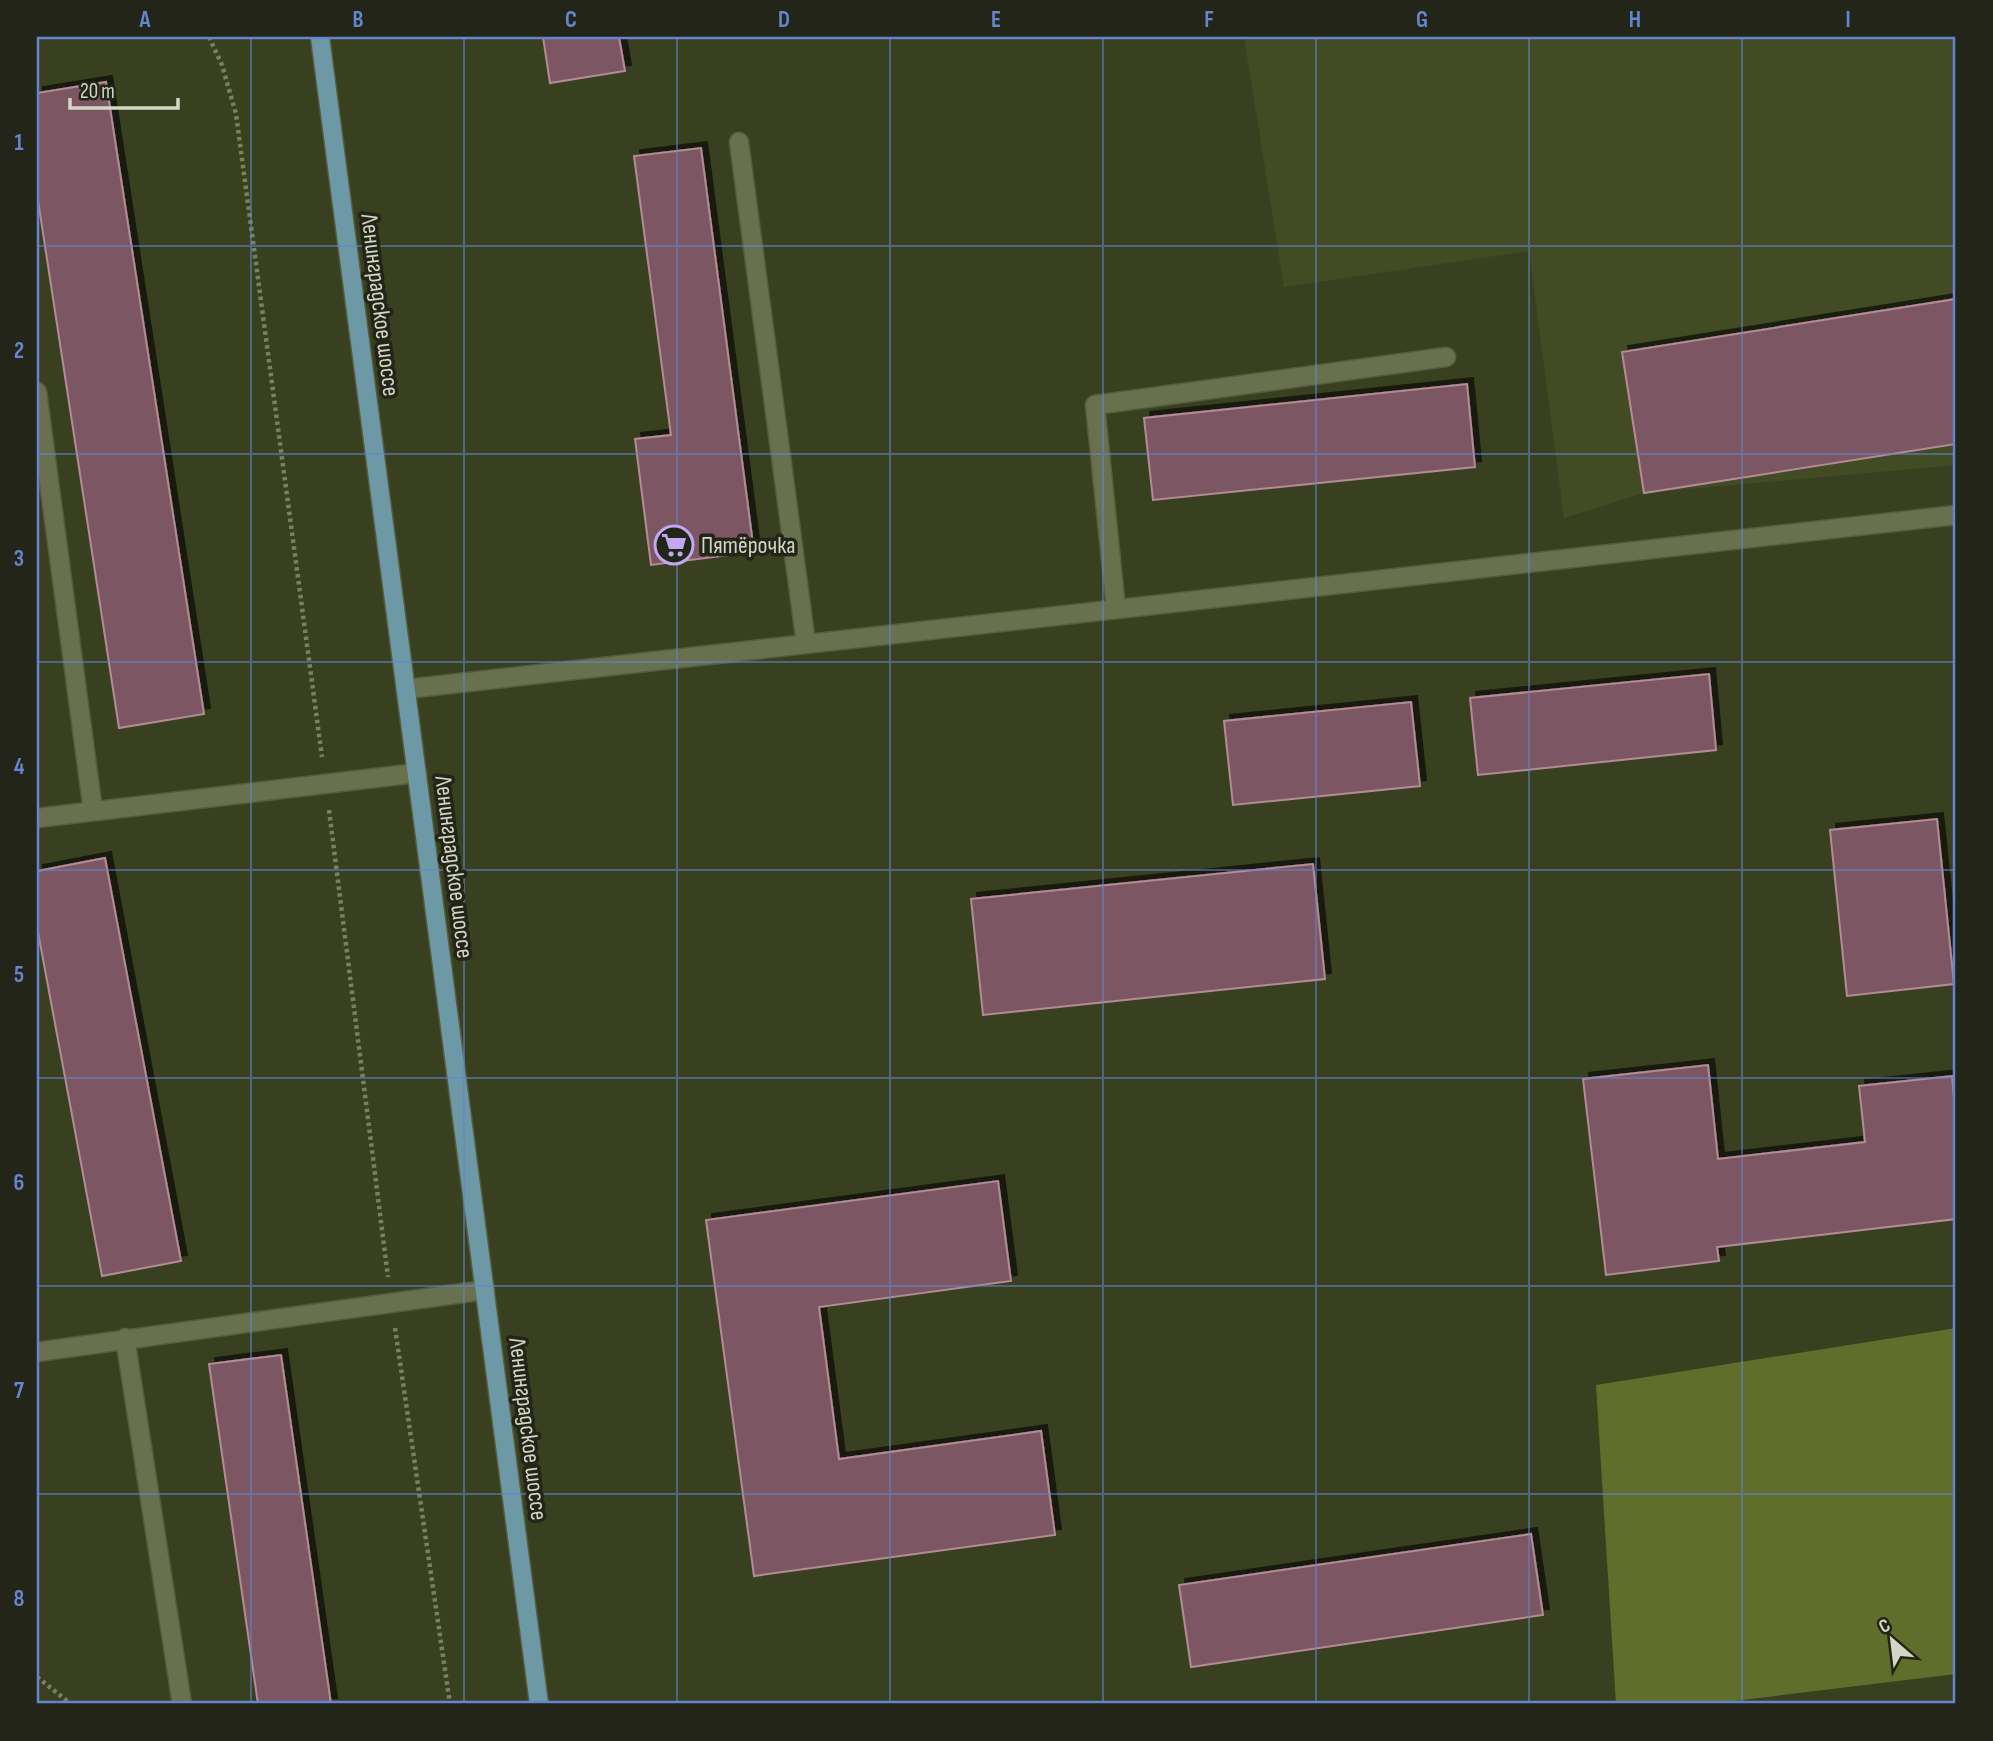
<svg xmlns="http://www.w3.org/2000/svg" width="1993" height="1741" font-family="'Sofia Sans Condensed',sans-serif">
  <style>
    .built { fill: #424b23 }
    .forest { fill: #606d2b }
    .building { fill: #7c5762; stroke: #b38b96; stroke-width: 2; filter: url(#shadow) }
    .lines { fill: none; stroke-linecap: round; stroke-linejoin: round }
    .minor-casing { stroke: #555c3f; stroke-width: 21 }
    .major-casing { stroke: #555c3f; stroke-width: 21 }
    .path { stroke: #798065; stroke-width: 4.5; stroke-dasharray: 3.5 3.5; stroke-linecap: butt }
    .minor { stroke: #68704e; stroke-width: 18 }
    .major { stroke: #6d99a7; stroke-width: 18 }
    .grid { fill: none; stroke: #6585d0; stroke-width: 2; stroke-opacity: 0.55 }
    .labels { text-anchor: middle; dominant-baseline: central; stroke-width: 7; stroke-linejoin: round; paint-order: stroke }
    .street-label { font-size: 24px; fill: #d1d7c4; stroke: #222517 }
    .poi-label { font-size: 24px; fill: #d1d7c4; stroke: #222517; text-anchor: start }
    .neatline { fill: none; stroke: #6585d0; stroke-width: 2.5 }
    .grid-label { font-size: 23px; text-anchor: middle; font-weight: bold; fill: #6585d0 }
  </style>
  <defs>
    <filter id="shadow"><feDropShadow dx="6" dy="-6" stdDeviation="0" flood-color="#0009"/></filter>
  </defs>
  <rect width="100%" height="100%" fill="#394020"/>
  <path class="built" d="M1244,37H1956V465L1644,493L1564,518L1529,251L1284,287Z"/>
  <path class="forest" d="M1956,1328V1674L1709,1704H1616L1596,1385Z"/>
  <path class="building" d="M543,37H619L625,71L550,83Z
    M106,82L204,714L119,728L37,194V93Z
    M701,148L754,552L651,565L635,439L671,435L634,156Z
    M1956,299V444L1644,493L1622,352Z
    M1467,384L1475,467L1153,500L1144,418Z
    M1709,674L1716,750L1478,775L1470,698Z
    M1411,702L1420,786L1233,805L1224,721Z
    M1937,819L1954,984L1847,996L1830,830Z
    M105,858L181,1261L102,1276L37,927V871Z
    M1313,864L1325,979L983,1015L971,899Z
    M1708,1065L1718,1159L1865,1142L1859,1086L1952,1076L1956,1117V1219L1717,1247L1719,1261L1606,1275L1583,1079Z
    M998,1181L1011,1281L819,1307L839,1459L1041,1431L1055,1535L754,1576L706,1220Z
    M281,1355L331,1704H258L209,1364Z
    M1531,1534L1543,1615L1191,1667L1179,1585Z"/>
  <g class="lines">
    <defs>
      <path id="minor" d="M739,142L806,644
        M37,392L93,811
        M1116,609L1095,405L1446,357
        M406,689L1956,515
        M37,818L417,773
        M125,1338L182,1704
        M37,1352L485,1290"/>
      <path id="major" d="M320,37L539,1704"/>
    </defs>
    <use href="#minor" class="minor-casing"/>
    <use href="#major" class="major-casing"/>
    <path class="path" d="M209,37L222,65L236,114L322,757
      M329,810L388,1277
      M395,1328L450,1704
      M37,1677L71,1704"/>
    <use href="#minor" class="minor"/>
    <use href="#major" class="major"/>
  </g>
  <path class="grid" d="M251,37V1704M464,37V1704M677,37V1704M890,37V1704M1103,37V1704M1316,37V1704M1529,37V1704M1742,37V1704M37,246H1956M37,454H1956M37,662H1956M37,870H1956M37,1078H1956M37,1286H1956M37,1494H1956"/>
  <defs>
    <symbol id="supermarket-ring" viewBox="-11 -11 22 22"><circle r="9.5" fill="#222517" stroke="#c1a8f3" stroke-width="1.5"/><path d="M-6-5.5h2.5l.6 2H6L4.5 2H-2.5L-4.4-4H-6ZM-1.5 3.2a1.3 1.3 0 1 0 .1 0ZM3 3.2a1.3 1.3 0 1 0 .1 0Z" fill="#c1a8f3"/></symbol>
  </defs>
  <g fill-rule="evenodd">
    <use href="#supermarket-ring" x="652" y="523" width="44" height="44"/>
  </g>
  <g class="labels">
    <g class="street-label">
      <text transform="translate(380 305) rotate(83)">Ленинградское шоссе</text>
      <text transform="translate(454 867) rotate(83)">Ленинградское шоссе</text>
      <text transform="translate(528 1429) rotate(83)">Ленинградское шоссе</text>
    </g>
    <g class="poi-label">
      <text x="701" y="545">Пятёрочка</text>
    </g>
  </g>
  <rect width="1993" height="1741" fill="none" stroke="#222517" stroke-width="77"/>
  <g transform="translate(1892 1640) rotate(332)" stroke="#222517" stroke-width="5" paint-order="stroke">
  <path d="M0-5L12 26L0 18L-12 26Z" fill="#d1d7c4"/>
  <text y="-10" font-size="19" font-weight="bold" text-anchor="middle" fill="#d1d7c4">С</text>
  </g>
  <path d="M70 98v10h108v-10" fill="none" stroke="#d1d7c4" stroke-width="3.5"/>
  <text x="80" y="98" font-size="21" fill="#d1d7c4" stroke="#222517" stroke-width="5" paint-order="stroke">20 m</text>
  <rect x="38" y="38" width="1916" height="1664" class="neatline"/>
  <g class="grid-label">
    <text x="145" y="27">A</text>
    <text x="358" y="27">B</text>
    <text x="571" y="27">C</text>
    <text x="784" y="27">D</text>
    <text x="996" y="27">E</text>
    <text x="1209" y="27">F</text>
    <text x="1422" y="27">G</text>
    <text x="1635" y="27">H</text>
    <text x="1848" y="27">I</text>
    <text x="19" y="150">1</text>
    <text x="19" y="358">2</text>
    <text x="19" y="566">3</text>
    <text x="19" y="774">4</text>
    <text x="19" y="982">5</text>
    <text x="19" y="1190">6</text>
    <text x="19" y="1398">7</text>
    <text x="19" y="1606">8</text>
  </g>
</svg>
